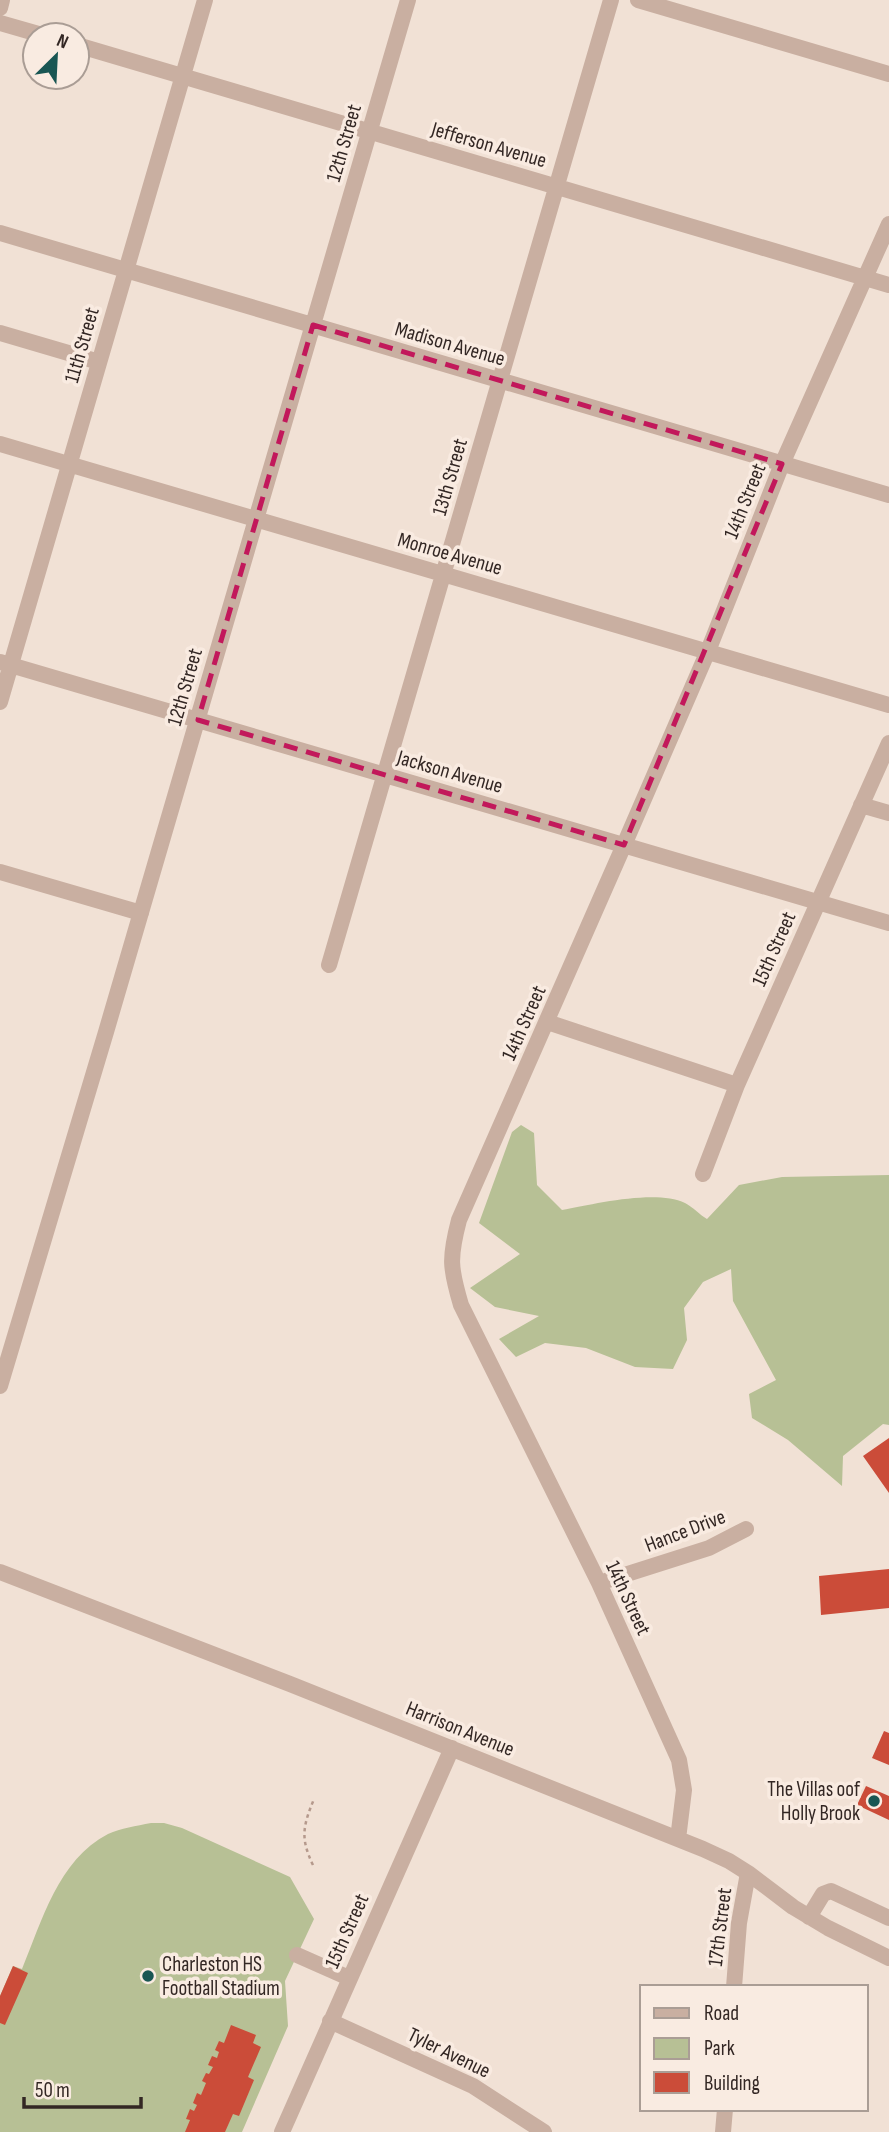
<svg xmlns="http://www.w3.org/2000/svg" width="889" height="2132" font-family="'Sofia Sans Condensed',sans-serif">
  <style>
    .green { fill: #b7c095 }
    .building { fill: #cb4c39 }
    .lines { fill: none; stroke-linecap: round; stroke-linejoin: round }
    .path { stroke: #b5998c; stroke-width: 2.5; stroke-dasharray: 3.5 3.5; stroke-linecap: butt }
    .minor { stroke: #c9afa1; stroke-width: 16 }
    .marked { fill: none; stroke: #c2185b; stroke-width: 5; stroke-dasharray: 14 9; stroke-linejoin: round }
    .poi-dot { fill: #195653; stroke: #f9ebe1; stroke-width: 2.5 }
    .labels { text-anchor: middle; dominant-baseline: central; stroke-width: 7; stroke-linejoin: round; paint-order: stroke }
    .street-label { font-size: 21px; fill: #332724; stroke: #f9ebe1 }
    .poi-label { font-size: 21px; fill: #332724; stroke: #f9ebe1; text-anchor: end }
  </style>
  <rect width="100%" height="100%" fill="#f1e1d5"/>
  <path class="green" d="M521,1125L534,1133L537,1185L562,1210C594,1204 656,1189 685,1203C693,1207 700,1215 707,1219L739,1185L782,1177L889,1175V1425L883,1424L843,1456L842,1486L788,1440L752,1418L749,1394L776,1380L733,1301L731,1269L703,1282L684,1308L687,1340L673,1369L635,1367L586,1348L545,1343L516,1357L499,1339L539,1316L495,1307L470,1288L520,1254L479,1223L512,1132Z
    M151,1823H164L182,1828L290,1877L314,1919L285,1981L288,2026L242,2132H0V1996L13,1966L22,1969C42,1921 58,1860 108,1834C121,1828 136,1826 151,1823Z"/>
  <path class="building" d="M889,1438V1493L863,1456Z
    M889,1569V1608L821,1615L819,1576Z
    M884,1731L889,1733V1765L872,1758Z
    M866,1786L889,1796V1820L857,1805Z
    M13,1966L28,1973L5,2025L0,2023V1996Z
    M231,2025L256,2035L253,2043L261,2047L248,2077L254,2080L239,2116L233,2114L225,2132H185L190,2120L186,2119L190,2109L194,2111L197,2105L193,2103L197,2093L201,2095L206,2083L202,2081L206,2073L209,2074L213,2067L208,2065L212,2056L217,2058L219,2052L215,2050L219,2041L224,2043Z"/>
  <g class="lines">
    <path class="path" d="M313,1865C300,1838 303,1826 314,1799"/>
    <path class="minor" d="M638,0L889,74
      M0,8L2,0
      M0,23L42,35
      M77,45L889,285
      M0,233L889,495
      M0,333L99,362
      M0,444L889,705
      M0,662L889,923
      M0,702L205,0
      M861,805L889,813
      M0,872L141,913
      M329,965L611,0
      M547,1022L737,1085
      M703,1174L737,1085L889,743
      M0,1386L106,1032L408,0
      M0,1572L290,1684L703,1849L729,1861L748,1873L793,1907L828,1928L889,1958
      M599,1583L709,1548L746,1529
      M678,1839L684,1790L679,1760L599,1583L461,1305C450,1268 449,1258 459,1220L624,845L708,651L782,464L889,224
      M809,1917L823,1894L831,1891L889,1918
      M297,1955L349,1978
      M734,1987L739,1923L748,1873
      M330,2021L473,2086L544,2132
      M282,2132L452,1748
      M723,2132L725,2109"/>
  </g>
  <path class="marked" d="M313,325L782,464L624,845L198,720Z"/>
  <g class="poi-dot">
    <circle cx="874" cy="1801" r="7"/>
    <circle cx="148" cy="1976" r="7"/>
  </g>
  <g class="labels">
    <g class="street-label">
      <text transform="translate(344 143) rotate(-74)">12th Street</text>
      <text transform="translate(489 145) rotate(16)">Jefferson Avenue</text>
      <text transform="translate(450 344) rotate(16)">Madison Avenue</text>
      <text transform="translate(82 345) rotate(-74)">11th Street</text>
      <text transform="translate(450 477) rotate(-74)">13th Street</text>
      <text transform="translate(745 501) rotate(-68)">14th Street</text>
      <text transform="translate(450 554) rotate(16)">Monroe Avenue</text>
      <text transform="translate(185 687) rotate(-74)">12th Street</text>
      <text transform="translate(450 772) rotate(16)">Jackson Avenue</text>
      <text transform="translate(774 949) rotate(-66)">15th Street</text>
      <text transform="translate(524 1023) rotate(-66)">14th Street</text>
      <text transform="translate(685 1531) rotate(-21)">Hance Drive</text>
      <text transform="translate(628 1598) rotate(65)">14th Street</text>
      <text transform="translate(460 1729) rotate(22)">Harrison Avenue</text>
      <text transform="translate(720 1927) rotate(-83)">17th Street</text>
      <text transform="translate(347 1931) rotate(-66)">15th Street</text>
      <text transform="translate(449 2053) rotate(26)">Tyler Avenue</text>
    </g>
    <g class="poi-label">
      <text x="860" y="1789">The Villas oof<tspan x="860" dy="24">Holly Brook</tspan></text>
      <text x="162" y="1964" text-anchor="start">Charleston HS<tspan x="162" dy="24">Football Stadium</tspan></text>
    </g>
  </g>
  <rect x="640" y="1985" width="228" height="126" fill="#f9ebe1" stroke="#aa9d95" stroke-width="2"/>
  <rect x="654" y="2008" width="35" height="10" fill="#c9afa1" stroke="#aa9d95" stroke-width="2"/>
  <text x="704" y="2020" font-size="21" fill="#332724">Road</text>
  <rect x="654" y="2038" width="35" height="21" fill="#b7c095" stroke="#aa9d95" stroke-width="2"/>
  <text x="704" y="2055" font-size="21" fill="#332724">Park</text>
  <rect x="654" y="2072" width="35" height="21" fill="#cb4c39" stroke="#aa9d95" stroke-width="2"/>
  <text x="704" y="2090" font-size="21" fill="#332724">Building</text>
  <g transform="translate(56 56) rotate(24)"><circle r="33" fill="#f9ebe1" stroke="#aa9d95" stroke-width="2"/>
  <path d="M0-5L12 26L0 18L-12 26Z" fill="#195653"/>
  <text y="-10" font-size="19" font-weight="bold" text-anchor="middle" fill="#332724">N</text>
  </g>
  <path d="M24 2097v10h117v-10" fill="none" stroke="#332724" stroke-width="3.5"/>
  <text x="35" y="2097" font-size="21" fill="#332724" stroke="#f9ebe1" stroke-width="5" paint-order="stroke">50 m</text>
</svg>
